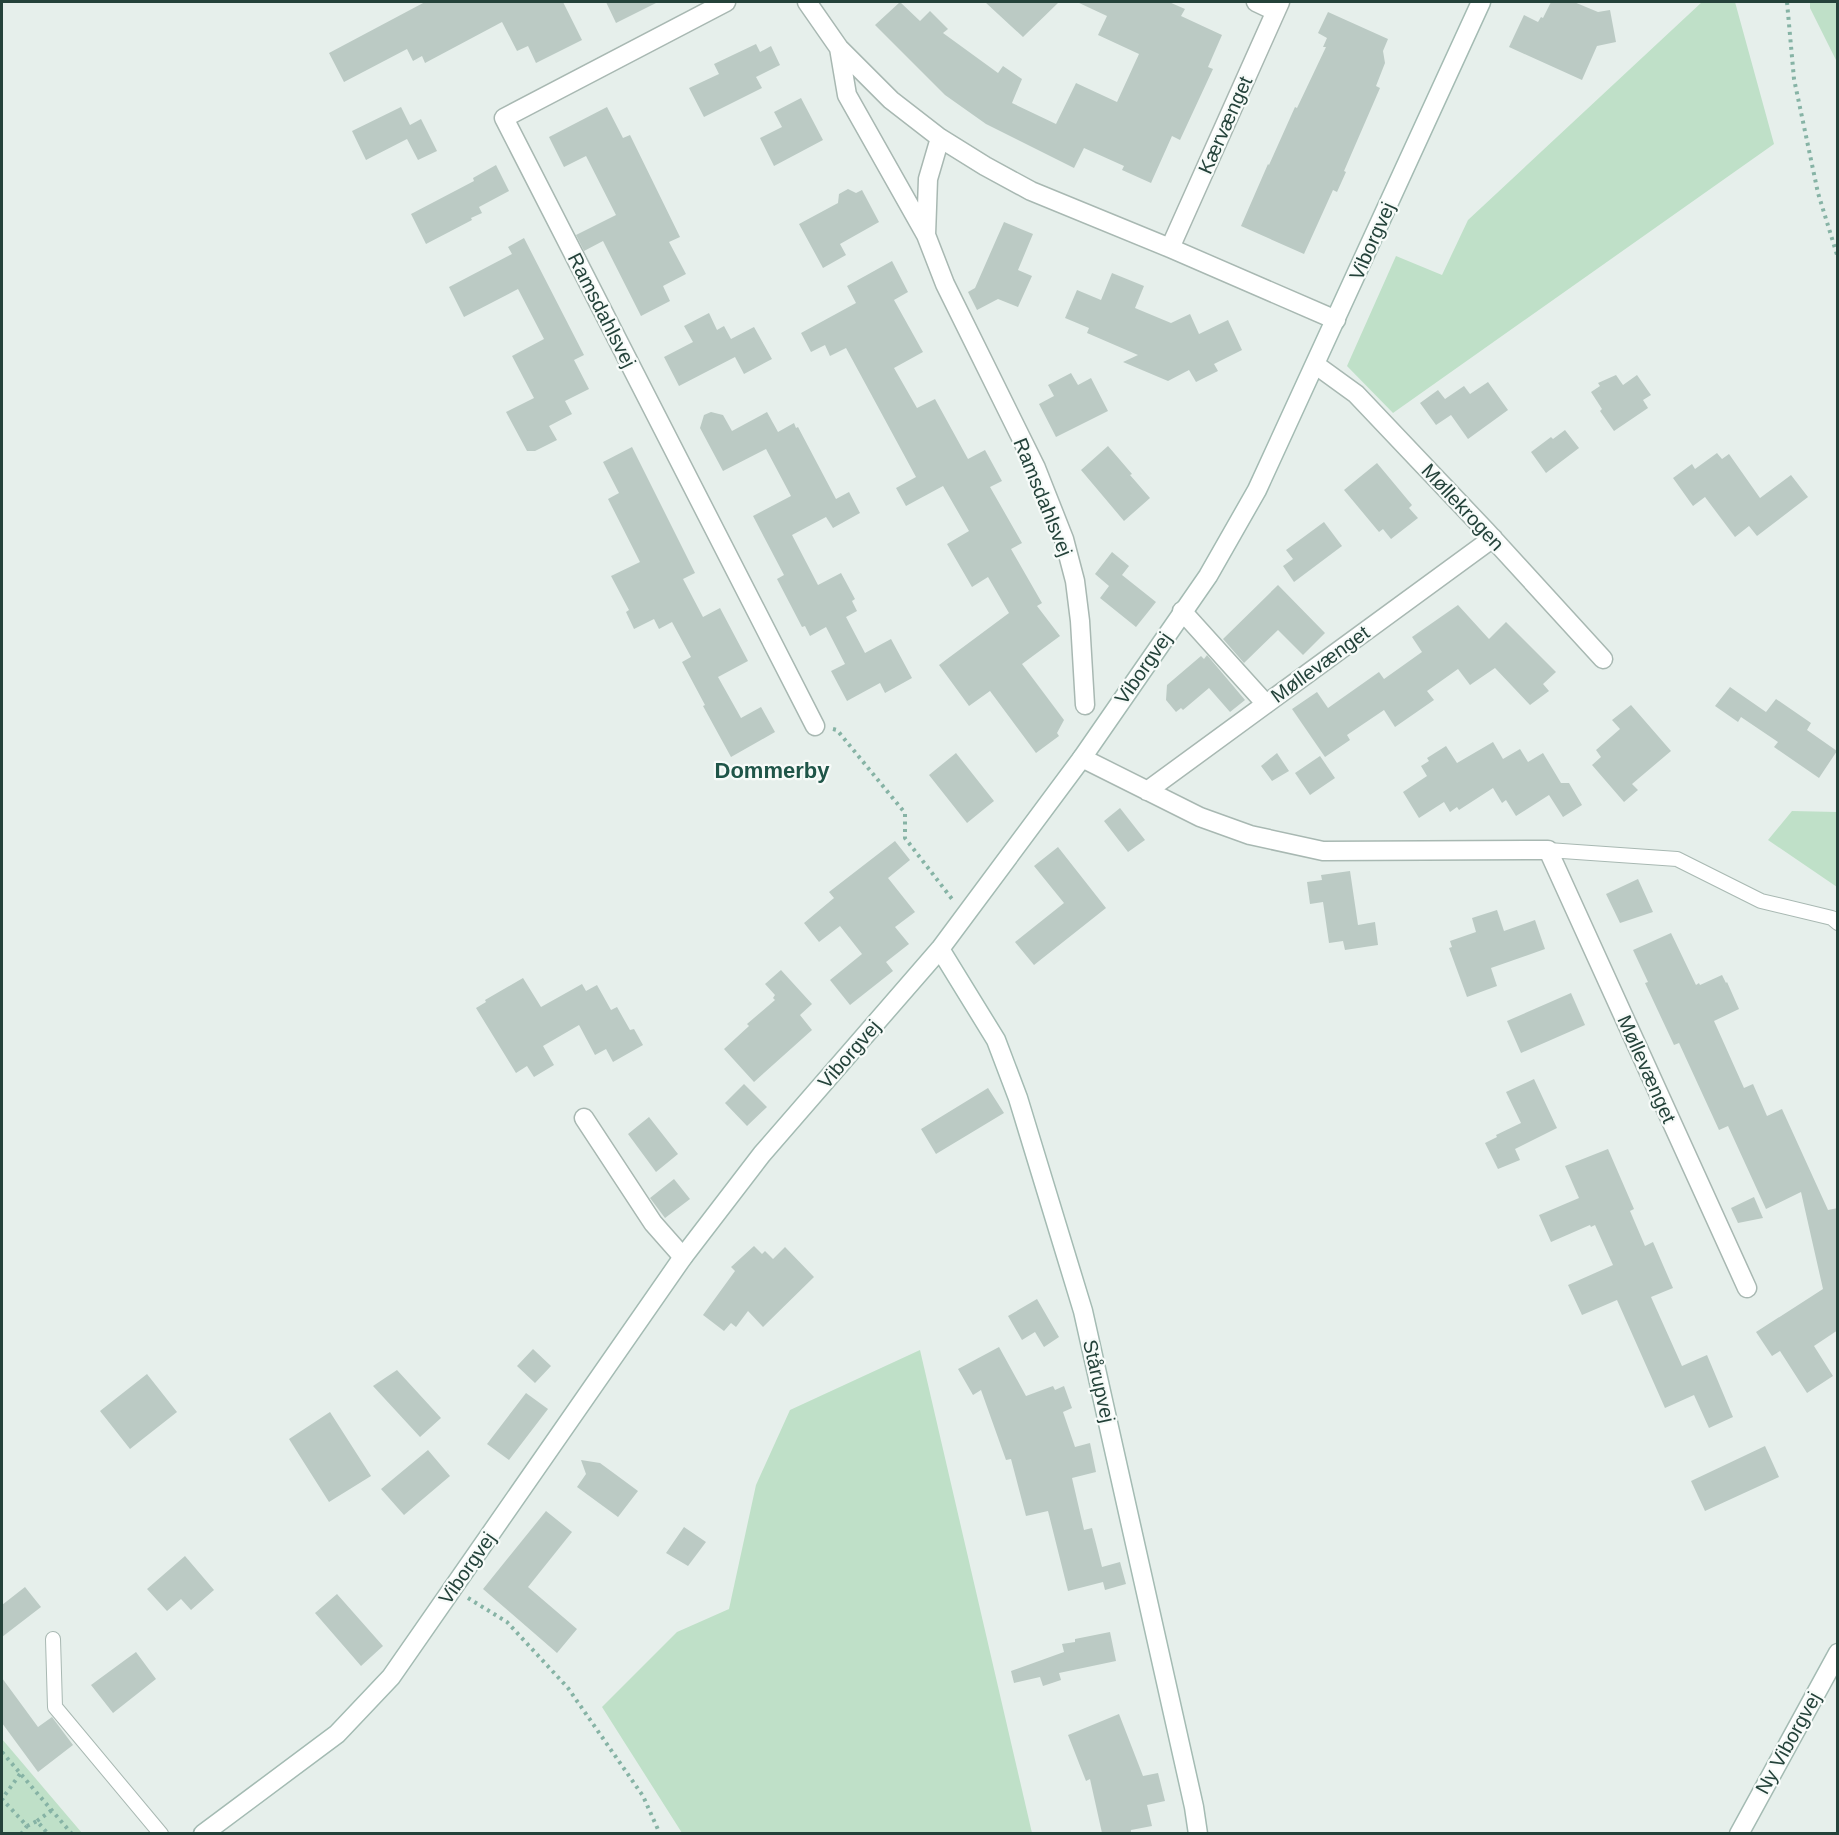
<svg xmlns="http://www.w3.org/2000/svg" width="1839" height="1835" font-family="Arial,sans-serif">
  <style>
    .green { fill: #bfe0c8 }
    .building { fill: #bbcac4 }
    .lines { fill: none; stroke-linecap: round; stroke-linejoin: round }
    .lane-casing { stroke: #a8b8b2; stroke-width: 16 }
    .street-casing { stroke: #a8b8b2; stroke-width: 21 }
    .secondary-casing { stroke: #a4bbb3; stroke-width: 21 }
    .path { stroke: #86b3a5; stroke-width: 4; stroke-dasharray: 3 4.5; stroke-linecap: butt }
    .lane { stroke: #fff; stroke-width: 14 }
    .street { stroke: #fff; stroke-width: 18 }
    .secondary { stroke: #fff; stroke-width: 18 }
    .labels { text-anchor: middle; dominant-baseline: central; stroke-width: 4.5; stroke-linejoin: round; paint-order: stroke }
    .street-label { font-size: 20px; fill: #24423a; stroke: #f7fbf9 }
    .quarter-label { font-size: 22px; font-weight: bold; fill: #1f5548; stroke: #f7fbf9 }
  </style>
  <rect width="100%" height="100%" fill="#e6efeb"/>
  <path class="green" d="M1702,2H1735L1774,144L1393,413L1347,366L1396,256L1442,275L1468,220Z
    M1810,2H1837V62L1810,8Z
    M1792,811L1837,812V887L1768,840Z
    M920,1350L1032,1833H682L602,1707L677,1632L729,1609L756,1485L790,1410Z
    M2,1739L82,1833H2Z"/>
  <path class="building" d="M425,2H563L582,40L536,63L528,46L517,51L502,22L425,63L422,56L413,61L407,49L344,82L329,53Z
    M606,2H658L616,23Z
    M900,2L920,21L930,11L948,29L943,33L998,73L1003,66L1022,79L1012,103L1056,124L1076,83L1117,102L1139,54L1098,35L1107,16L1077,2H1169L1185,9L1181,16L1222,35L1208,67L1213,69L1180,140L1172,136L1151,183L1122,170L1124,166L1084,148L1074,168L986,124L945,95L875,25Z
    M985,2H1059L1023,37Z
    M1551,2H1574L1598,12L1610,10L1616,42L1597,46L1582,80L1509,47L1524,15L1538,22L1541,17L1543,18Z
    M1328,12L1388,39L1383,51L1385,63L1376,86L1380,88L1344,171L1346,172L1337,192L1333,190L1304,254L1241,226L1268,164L1269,165L1295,107L1297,108L1326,47H1323L1327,38L1318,33Z
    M756,44L760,52L771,46L780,65L756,77L762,88L704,117L689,88L719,74L714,64Z
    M801,98L823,140L774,166L760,138L782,127L774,112Z
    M401,107L410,125L421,119L437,151L418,160L407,139L366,160L352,131Z
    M607,107L623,138L630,135L680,237L669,242L686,274L663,286L670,301L641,316L603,241L584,251L576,235L616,215L586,156L564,167L549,137Z
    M496,165L509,191L479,207L482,213L471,218L472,220L426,244L411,214L474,181L473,178Z
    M848,189L856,193L862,190L879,222L840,244L846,255L823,268L799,224L838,203L839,194Z
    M1004,222L1033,234L1018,270L1032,276L1018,307L998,299L977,310L968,292L975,288Z
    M524,238L584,355L574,360L589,389L565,401L572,414L549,426L557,440L535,451H527L506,412L534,398L512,356L544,339L518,289L464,317L449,287L512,254L508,247Z
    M892,261L908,292L894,300L923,352L894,368L917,408L935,399L968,459L985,450L1002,481L990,487L1022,543L1011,549L1042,603L1037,606L1060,636L1022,664L1064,720L1057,733L1059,736L1036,753L990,691L969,706L939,665L1009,613L988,577L972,587L947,544L969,531L943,486L906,506L896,488L916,477L846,348L830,356L825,345L811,352L801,333L856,303L847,286Z
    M1112,273L1144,286L1135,308L1171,323L1190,314L1199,334L1228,320L1242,350L1214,364L1218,371L1196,382L1189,370L1168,381L1123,362L1138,355L1087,333L1089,328L1065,318L1077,290L1101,300Z
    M709,313L717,330L724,326L731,339L754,327L772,359L744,374L735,357L679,386L664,357L693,342L684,326Z
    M1071,373L1078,385L1091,378L1108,411L1056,437L1039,404L1054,396L1048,385Z
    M1616,375L1623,385L1637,375L1651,395L1643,400L1648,408L1614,431L1600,411L1602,409L1591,392L1600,386L1598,383Z
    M1488,382L1508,410L1468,439L1451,415L1436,425L1420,403L1438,390L1445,399L1464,386L1470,394Z
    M711,412L723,415L732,431L767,412L778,432L794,423L796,428L798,427L836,499L849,492L860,513L833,528L826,517L792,535L818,585L841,573L855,599L852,601L857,611L846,617L865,653L891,639L912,678L885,693L880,683L847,701L831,671L845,664L826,627L810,636L805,626L802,627L777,579L784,575L753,516L791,496L766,449L723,471L700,428L704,415Z
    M1565,430L1579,448L1546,473L1531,452L1551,437L1553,439Z
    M1108,446L1132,474L1130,475L1150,498L1124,521L1081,470Z
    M632,447L695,573L683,579L703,617L720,608L748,661L718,677L741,718L761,707L775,732L731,757L703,706L705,705L682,662L691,657L672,622L659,629L654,619L634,629L626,612L629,610L611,576L640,562L608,499L619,493L603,462Z
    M1717,453L1722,459L1729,454L1760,498L1791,475L1808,497L1757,536L1749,526L1735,537L1705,497L1693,506L1673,478L1692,464L1695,469Z
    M1377,463L1412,505L1409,508L1418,518L1391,539L1383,529L1379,532L1344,490Z
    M1324,522L1342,546L1294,582L1283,566L1293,559L1286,550Z
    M1112,552L1129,566L1122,575L1156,602L1136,627L1100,598L1109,586L1095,574Z
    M1278,585L1325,633L1303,655L1278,630L1244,663L1223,639Z
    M1458,605L1489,639L1506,622L1556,672L1543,684L1549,691L1530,705L1495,668L1470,685L1458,669L1427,691L1434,700L1395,727L1384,710L1347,735L1350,740L1325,757L1292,709L1317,692L1328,708L1379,672L1384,679L1422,652L1412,637Z
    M1207,655L1245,700L1230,712L1209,688L1183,710L1181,708L1176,712L1166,700L1167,685L1201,656L1204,659Z
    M1730,687L1766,712L1776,699L1811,723L1807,730L1837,751L1819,778L1774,747L1778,742L1741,717L1738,722L1715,706Z
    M1631,705L1671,751L1632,784L1638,790L1624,802L1592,765L1601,757L1596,750L1620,729L1612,720Z
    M1493,742L1503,759L1520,749L1528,762L1543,753L1561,783H1569L1582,805L1563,817L1549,795L1516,816L1506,800L1502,803L1493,788L1459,810L1457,807L1450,812L1444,802L1419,818L1403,792L1427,776L1421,766L1429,761L1427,758L1446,746L1457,763Z
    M956,753L994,801L967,823L929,775Z
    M1277,753L1289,771L1272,781L1261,766Z
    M1320,756L1335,778L1310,795L1295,773Z
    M1120,808L1145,840L1128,852L1104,821Z
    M895,841L910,860L888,878L915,912L895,927L909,944L886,962L893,971L850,1005L830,980L862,954L840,926L819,942L804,923L834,898L829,892Z
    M1058,847L1106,908L1034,965L1015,942L1064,903L1034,866Z
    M1350,871L1358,925L1375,922L1378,945L1345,950L1343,941L1329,943L1323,902L1310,904L1307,882L1322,880L1321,875Z
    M1638,879L1653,912L1620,923L1606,894Z
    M1497,910L1504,931L1535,920L1545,949L1491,968L1497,986L1467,997L1449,948L1452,947L1450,941L1476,932L1472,918Z
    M1671,933L1696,985L1699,983L1700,985L1722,975L1726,983L1727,982L1739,1009L1714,1021L1744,1088L1753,1084L1767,1116L1782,1109L1828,1210L1838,1208V1330L1814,1346L1833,1376L1807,1393L1780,1351L1772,1356L1756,1332L1823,1289L1801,1192L1766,1209L1728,1126L1719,1130L1679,1043L1674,1045L1645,983L1648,982L1633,950Z
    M781,970L812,1004L800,1015L812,1030L754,1082L724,1049L749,1026L747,1024L775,1000L773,998L775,995L765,984Z
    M523,978L541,1007L582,984L586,991L597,985L611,1010L617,1007L630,1030L634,1029L643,1045L613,1062L606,1049L595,1055L579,1025L543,1046L554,1065L534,1077L527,1066L516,1073L476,1008L486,1002L485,1000Z
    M1571,993L1585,1025L1521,1053L1507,1021Z
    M1534,1079L1557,1128L1515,1149L1520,1160L1498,1169L1485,1143L1497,1137L1496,1135L1521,1123L1506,1092Z
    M744,1084L767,1107L747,1126L725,1103Z
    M988,1088L1004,1113L936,1154L921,1129Z
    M649,1117L678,1154L656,1172L628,1134Z
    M1608,1149L1634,1209L1630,1211L1645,1246L1653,1242L1673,1288L1651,1297L1682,1366L1707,1355L1733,1417L1709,1428L1694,1395L1665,1408L1617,1300L1582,1315L1568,1285L1613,1265L1595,1225L1591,1227L1590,1225L1551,1242L1539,1215L1579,1198L1565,1166Z
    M674,1179L690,1199L665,1218L650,1198Z
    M1754,1197L1763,1218L1738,1223L1731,1208Z
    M754,1246L762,1254L765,1251L773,1259L785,1247L814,1277L763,1327L748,1311L736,1327L731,1323L724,1331L703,1315L735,1271L731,1267Z
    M1037,1299L1059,1337L1044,1347L1035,1332L1022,1340L1008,1316Z
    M999,1347L1026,1396L1053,1386L1055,1390L1064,1386L1072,1408L1063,1412L1075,1447L1090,1443L1096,1472L1072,1478L1084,1530L1092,1528L1102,1567L1120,1562L1126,1584L1105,1590L1103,1582L1068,1591L1048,1511L1026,1516L1011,1459L1006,1460L981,1390L973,1395L958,1369Z
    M533,1349L551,1366L535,1383L517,1366Z
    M397,1370L441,1418L420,1437L373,1386Z
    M147,1374L177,1412L130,1449L100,1411Z
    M526,1393L548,1409L509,1460L487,1444Z
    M330,1412L371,1476L329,1502L289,1439Z
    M1765,1446L1779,1477L1705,1511L1691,1481Z
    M428,1450L450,1476L404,1515L381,1489Z
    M581,1460L600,1463L638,1491L618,1517L577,1487L586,1474Z
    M546,1511L572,1532L528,1587L577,1629L557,1653L483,1589Z
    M684,1527L706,1542L688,1566L666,1553Z
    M185,1556L214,1590L191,1610L181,1599L167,1611L147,1589Z
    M25,1587L41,1607L2,1637V1605Z
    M337,1594L383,1646L361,1666L315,1613Z
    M1110,1632L1116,1661L1059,1673L1061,1680L1043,1686L1040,1677L1014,1683L1011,1671L1064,1652L1062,1644L1075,1642V1639Z
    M136,1652L156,1679L113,1713L91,1685Z
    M2,1678L38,1727L52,1717L73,1745L38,1772L2,1723Z
    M1119,1714L1143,1776L1158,1773L1165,1801L1147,1805L1152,1826L1131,1830V1833H1102L1090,1779L1086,1781L1068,1735Z"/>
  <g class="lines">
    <defs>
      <path id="lane" d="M1548,850L1677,859L1761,901L1832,918L1838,923
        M53,1639L55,1707L161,1834"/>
      <path id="street" d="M726,2L504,118L815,726
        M807,2L839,48L891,100L940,138L985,166L1031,191L1170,248L1336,320
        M1256,2L1275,11
        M839,48L847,95L926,235L945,284L1036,468L1064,539L1075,581L1080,621L1085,705
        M926,235L928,179L940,138
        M1170,248L1280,2
        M1316,365L1356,394L1486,531L1603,659
        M1182,611L1266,704
        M1082,758L1200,817L1250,835L1323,851L1548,850L1747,1288
        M1147,791L1493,538
        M584,1118L653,1223L683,1257"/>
      <path id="secondary" d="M940,949L996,1040L1018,1098L1083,1311L1194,1807L1198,1834
        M203,1834L337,1734L391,1677L683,1257L762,1154L940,949L1082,758L1208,576L1257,490L1481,2
        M1739,1834L1838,1653"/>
    </defs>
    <use href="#lane" class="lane-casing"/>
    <use href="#street" class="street-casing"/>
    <use href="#secondary" class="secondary-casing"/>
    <path class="path" d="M1787,2L1794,79L1818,193L1838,258
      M833,729L837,730L905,813V838L952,899
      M468,1598L507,1622L568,1688L643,1796L660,1834
      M2,1752L72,1834
      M20,1774L2,1799L27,1826L37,1821L48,1834
      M37,1821L52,1810
      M21,1834L27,1826"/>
    <use href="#lane" class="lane"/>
    <use href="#street" class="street"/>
    <use href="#secondary" class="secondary"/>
  </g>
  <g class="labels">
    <g class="street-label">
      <text transform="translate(1225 125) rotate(-66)">Kærvænget</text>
      <text transform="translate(1372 241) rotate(-66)">Viborgvej</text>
      <text transform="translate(602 310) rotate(63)">Ramsdahlsvej</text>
      <text transform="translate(1043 497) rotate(68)">Ramsdahlsvej</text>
      <text transform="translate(1463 507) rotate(47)">Møllekrogen</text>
      <text transform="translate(1320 664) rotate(-36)">Møllevænget</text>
      <text transform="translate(1143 668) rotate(-55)">Viborgvej</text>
      <text transform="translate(849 1054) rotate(-49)">Viborgvej</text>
      <text transform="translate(1647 1069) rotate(66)">Møllevænget</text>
      <text transform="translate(1099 1381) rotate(77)">Stårupvej</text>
      <text transform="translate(467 1568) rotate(-55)">Viborgvej</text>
      <text transform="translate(1788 1743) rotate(-61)">Ny Viborgvej</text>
    </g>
    <g class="quarter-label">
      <text x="772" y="770">Dommerby</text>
    </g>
  </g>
  <rect width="1839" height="1835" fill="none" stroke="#24423a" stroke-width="6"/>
</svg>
